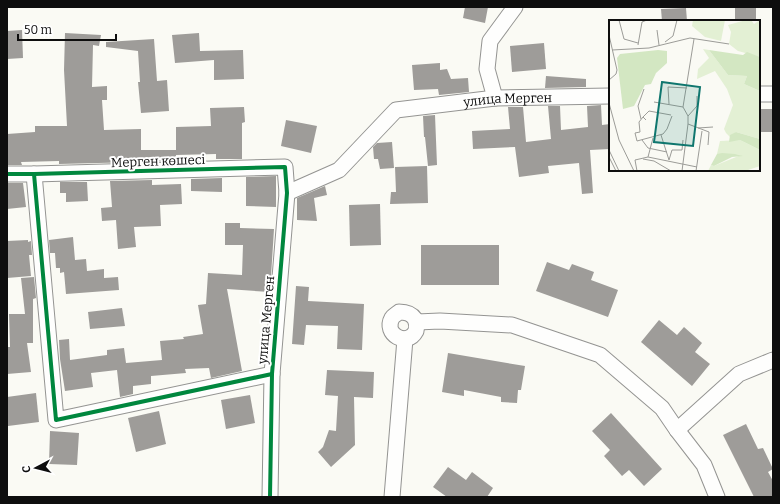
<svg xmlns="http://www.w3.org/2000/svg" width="780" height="504" viewBox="0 0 780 504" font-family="Bitter,serif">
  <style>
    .building { fill: #9e9c99 }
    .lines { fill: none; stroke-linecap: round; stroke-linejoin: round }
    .street-casing { stroke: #949492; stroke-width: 17 }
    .street { stroke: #fefefd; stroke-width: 15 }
    .cycleway-casing { stroke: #fff; stroke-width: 6 }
    .cycleway { stroke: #00873e; stroke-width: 4 }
    .labels { text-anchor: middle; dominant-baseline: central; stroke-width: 4; stroke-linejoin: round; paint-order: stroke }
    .street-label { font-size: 13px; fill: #0e0e0e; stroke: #fff }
    .inset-road { fill: none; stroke: #9c9c98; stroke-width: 1 }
    .view { fill: #0f766e; fill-opacity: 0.15; stroke: #0f766e; stroke-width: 2 }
    .inset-edge { fill: none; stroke: #0e0e0e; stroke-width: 2 }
  </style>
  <rect width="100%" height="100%" fill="#fafaf4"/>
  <g class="building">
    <polygon points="465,7 488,7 485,23 463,18"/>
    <rect x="735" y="7" width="21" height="14"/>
    <polygon points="686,8 687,21 662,21 661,9"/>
    <polygon points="22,30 23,58 7,59 7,31"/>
    <polygon points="65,33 101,35 99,46 93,45 92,87 107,86 107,100 102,100 104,130 141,129 141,150 176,150 176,127 211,126 210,108 244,107 245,122 242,123 242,159 216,159 216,154 176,155 176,161 59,164 59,161 21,162 22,165 7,165 7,134 35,132 35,126 67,126 64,70"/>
    <polygon points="199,33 200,51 243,50 244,79 214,80 214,60 175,63 172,35"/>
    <polygon points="154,39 157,81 167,80 169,111 141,113 138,82 140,82 138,51 106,47 106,42"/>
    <polygon points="544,43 546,69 512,72 510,46"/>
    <polygon points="440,63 440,70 447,69 451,79 468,78 469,92 439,95 438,89 414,90 412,65"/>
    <polygon points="546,76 586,79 586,87 545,88"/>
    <polygon points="601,105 602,125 610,124 610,149 590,150 593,193 582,194 579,163 548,166 549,173 519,177 515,147 473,149 472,131 510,129 508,107 523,107 526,142 551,139 548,106 560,106 561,130 588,127 587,106"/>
    <rect x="759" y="109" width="14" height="23"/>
    <polygon points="435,115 437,165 428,166 425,137 424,137 423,116"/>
    <polygon points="286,120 317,126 311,153 281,146"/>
    <polygon points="392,142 394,168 380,169 378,159 374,159 373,147 377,143"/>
    <polygon points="427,166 428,203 390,204 391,192 396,192 395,167"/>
    <polygon points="276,176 276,207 246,206 246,177"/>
    <polygon points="222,178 222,192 191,191 191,179"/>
    <polygon points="152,180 152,185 181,184 182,204 160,205 161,226 134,227 136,247 118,249 116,220 102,221 101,208 112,207 110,181"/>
    <polygon points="60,182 87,182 88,201 66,202 66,193 60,193"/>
    <polygon points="7,183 23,183 26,207 7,209"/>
    <polygon points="325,186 327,195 314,198 317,221 297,220 297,198"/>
    <polygon points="380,204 381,245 350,246 349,205"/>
    <polygon points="225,223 240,223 240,228 274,229 270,292 227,289 242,371 211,378 209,368 185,369 186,373 151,376 151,384 133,386 133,394 120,397 117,370 91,373 93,387 65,391 60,359 59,340 69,339 70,360 107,355 107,350 124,348 126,363 162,360 160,341 184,339 183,337 203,334 198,305 206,304 208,273 242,275 243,245 225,245"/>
    <polygon points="73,237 75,260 86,259 87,271 104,269 104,278 118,277 119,290 66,294 64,272 60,273 60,268 56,268 55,253 50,253 49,240"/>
    <polygon points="28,240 28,242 31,241 32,255 29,255 31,276 7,278 7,241"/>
    <rect x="421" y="245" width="78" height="40"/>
    <polygon points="547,262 569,270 572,264 594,272 591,280 618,290 608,317 536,291"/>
    <polygon points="34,277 36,298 33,299 33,343 27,343 31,372 7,374 7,347 10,347 9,314 25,314 21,278"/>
    <polygon points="296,286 309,287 308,301 364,304 362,350 337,349 338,326 306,325 304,345 292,344"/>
    <polygon points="122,308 125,326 90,329 88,312"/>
    <polygon points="659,320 677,335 684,327 702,343 695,352 710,364 692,386 641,342"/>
    <polygon points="448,353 525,366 521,390 518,390 517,403 501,402 501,397 464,390 464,396 442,392"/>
    <polygon points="327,370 374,372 373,398 354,397 355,445 331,467 318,452 323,447 329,430 336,431 338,396 325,395"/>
    <polygon points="36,393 39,422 8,426 7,397"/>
    <polygon points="250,395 255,423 226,429 221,400"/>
    <polygon points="159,411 166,444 136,452 128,418"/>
    <polygon points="611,413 662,469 644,486 629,470 622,476 604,456 610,450 592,431"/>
    <polygon points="746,424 758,449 763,448 773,469 768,472 773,481 773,497 754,497 723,435"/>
    <polygon points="50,431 79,433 77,465 49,464"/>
    <polygon points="448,467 466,480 472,472 493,488 487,497 447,497 433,487"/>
  </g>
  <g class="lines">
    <defs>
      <g id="street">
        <polyline points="759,94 773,94"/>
        <polyline points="495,98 487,69 490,41 515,7"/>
        <polyline points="7,174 34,174 285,167 287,193 272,374 270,497"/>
        <polyline points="34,174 56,420 272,374"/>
        <path id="s1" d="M287,193L339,170L396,110L495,98L610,96"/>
        <path d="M399,312C406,312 411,313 415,319C417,323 417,327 416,331C407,348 383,334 392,318C393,316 397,314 399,312Z"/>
        <polyline points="417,322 440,321 512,325 600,355 662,408 677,430 704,465 717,497"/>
        <polyline points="677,430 739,374 773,360"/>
        <polyline points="392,497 405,339"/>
      </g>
    </defs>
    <use href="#street" class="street-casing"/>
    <use href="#street" class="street"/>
    <defs>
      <g id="cycleway">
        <polyline points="7,174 34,174 285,167 287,193 272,374 270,497"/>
        <polyline points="34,174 56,420 272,374"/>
      </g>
    </defs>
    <use href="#cycleway" class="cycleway-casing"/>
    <use href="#cycleway" class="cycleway"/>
  </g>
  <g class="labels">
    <g class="street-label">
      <text stroke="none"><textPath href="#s1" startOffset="252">улица Мерген</textPath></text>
      <text transform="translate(158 161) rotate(-2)">Мерген көшесі</text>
      <text transform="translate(266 320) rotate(-85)">улица Мерген</text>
    </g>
  </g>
  <g transform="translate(609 20)">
    <rect width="151" height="151" fill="#fafaf4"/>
    <path d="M84,0H116L112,21L96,17L83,6ZM137,0H142L145,4L151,0V37L129,31L120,24L122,12L119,5ZM94,29L100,30L119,55L138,56L135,64L151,71V119L127,112L121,117L117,113L115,109L124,85L118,69L106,51L88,59L89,49L100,38ZM131,120L151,130V146L136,151H99L102,145L105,146L132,135L108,134L111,121Z" fill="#e3f0d4"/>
    <path d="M49,30L58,31V43L47,53L42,64L36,65L25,86L14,89L8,38L11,34ZM100,30L134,35L138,32L151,37V71L135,64L138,56L119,55ZM127,112L151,119V130L131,120L120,122L121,115ZM113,133L126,134L134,136L123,137L105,146L102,145L108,134Z" fill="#d3e7c2"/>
    <path class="inset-road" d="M10,0L15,19L29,23M48,10L50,25M0,15L8,50L7,54L0,60M56,22L64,16L68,0M29,25L33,2L38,0M3,30L40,28L81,18L120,24M45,82L74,87M0,83L10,120L25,151M60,84L59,67L78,68M74,87L85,19M79,96L88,86V76M34,97L40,91L62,95M32,99L29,86L35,69M37,100L34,97L30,102L31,112L26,113L28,121L54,114L58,109L63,96M79,104L100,112L99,125M89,108L104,107M52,115L60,140M33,120L39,128L58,132M0,130L10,151M0,137L7,151M39,137L44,118M34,139L45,141L62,151M60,140L63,130H73L74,120M28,151L26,140L39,137L88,147M73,151L79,104V96L74,87M87,151L93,111"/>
    <path class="view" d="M53,62L91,67L84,126L45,122Z"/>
    <rect width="151" height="151" class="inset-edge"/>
  </g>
  <rect width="780" height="504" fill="none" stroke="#0e0e0e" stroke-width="16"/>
  <g transform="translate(36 468) rotate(263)" stroke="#ffffff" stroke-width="3" paint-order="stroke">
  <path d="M0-3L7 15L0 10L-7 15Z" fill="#0e0e0e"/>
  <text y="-6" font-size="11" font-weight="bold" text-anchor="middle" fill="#0e0e0e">С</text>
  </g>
  <path d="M18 34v6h98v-6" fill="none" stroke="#0e0e0e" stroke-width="2"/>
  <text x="24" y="34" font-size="12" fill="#0e0e0e" stroke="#ffffff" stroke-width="3" paint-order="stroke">50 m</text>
</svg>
